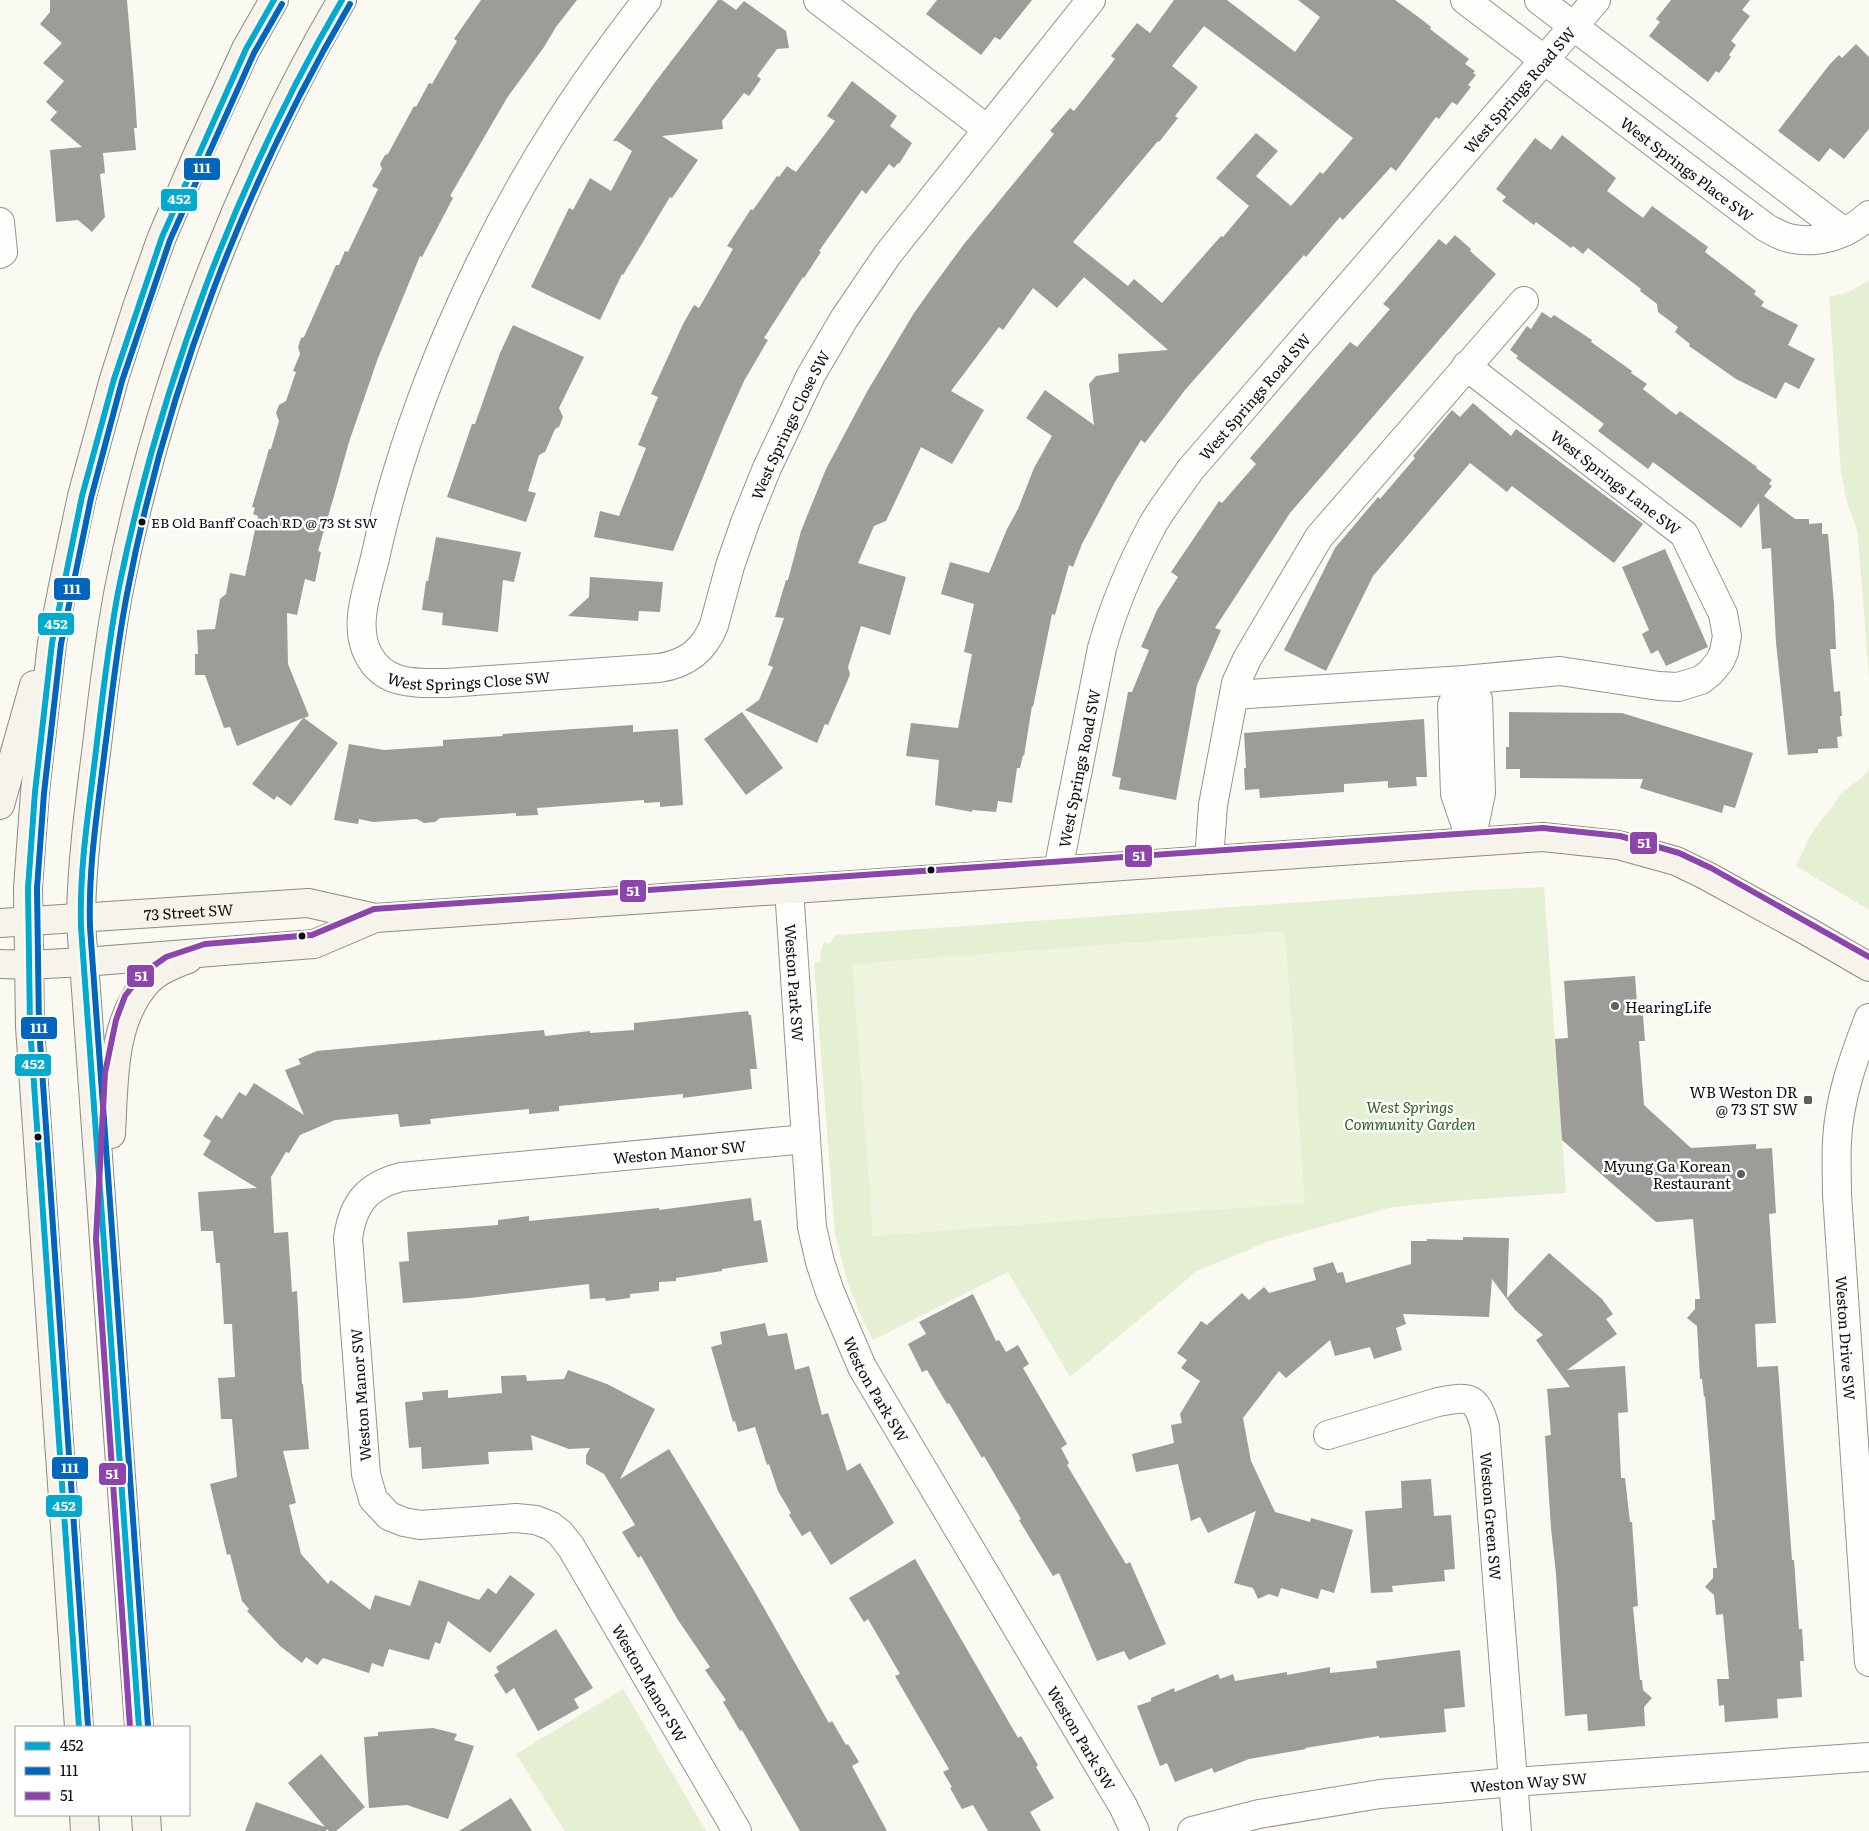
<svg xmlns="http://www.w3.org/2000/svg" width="1869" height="1831" viewBox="0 0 1869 1831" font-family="Literata,serif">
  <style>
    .green { fill: #e5f0d3 }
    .pitch { fill: #eef4dd }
    .building { fill: #9e9c98; fill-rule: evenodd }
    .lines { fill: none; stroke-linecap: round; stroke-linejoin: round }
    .street-casing { stroke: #949491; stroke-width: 30 }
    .secondary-casing { stroke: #8b8a87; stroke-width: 30 }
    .street { stroke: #fefefd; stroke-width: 28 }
    .secondary { stroke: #f5f3ea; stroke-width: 28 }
    .bus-1-casing { stroke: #fff; stroke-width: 10 }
    .bus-2-casing { stroke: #fff; stroke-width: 10 }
    .bus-3-casing { stroke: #fff; stroke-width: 10 }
    .bus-1 { stroke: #00a9ce; stroke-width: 6 }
    .bus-2 { stroke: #0065bd; stroke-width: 6 }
    .bus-3 { stroke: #8e44ad; stroke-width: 6 }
    .bus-dot { fill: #0e0e0e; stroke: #fff; stroke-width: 2 }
    .poi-dot { fill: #61605e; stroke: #fff; stroke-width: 2 }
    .labels { text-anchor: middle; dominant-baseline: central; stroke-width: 5; stroke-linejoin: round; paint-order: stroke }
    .bus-label { font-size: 14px; fill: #0e0e0e; stroke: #fff; text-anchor: start }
    .street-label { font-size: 15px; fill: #0e0e0e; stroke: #fff }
    .poi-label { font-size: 15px; fill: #0e0e0e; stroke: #fff; text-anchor: end }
    .park-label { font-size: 15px; font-style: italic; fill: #306320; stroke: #fff }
    .line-badge { stroke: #fff; stroke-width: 2 }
    .badge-label { font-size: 14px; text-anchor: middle; font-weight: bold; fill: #fff }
  </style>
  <rect width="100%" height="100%" fill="#faf9f2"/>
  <g class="green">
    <polygon points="1869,280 1869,678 1858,536 1855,523 1847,503 1841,472 1829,297 1849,292"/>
    <polygon points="1869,769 1869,910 1796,866 1808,840 1818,824 1831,809 1840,794 1863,777"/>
    <polygon points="1544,887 1566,1193 1465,1200 1393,1207 1269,1241 1197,1271 1070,1377 1008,1272 873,1340 861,1316 848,1284 835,1234 814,963 820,962 821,951 824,942 829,944 836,935 1460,891"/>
    <polygon points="623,1689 706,1831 565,1831 516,1754"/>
  </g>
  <polygon class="pitch" points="1285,931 1305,1203 873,1236 852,964"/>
  <g class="building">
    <polygon points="50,0 127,0 135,96 137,128 134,128 136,150 103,153 105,173 100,174 105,217 92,232 78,220 56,222 50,150 82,147 50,120 57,112 46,102 64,81 43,63 62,43 40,24 50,12"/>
    <polygon points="481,0 577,0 556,27 544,47 507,98 450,196 453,198 422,257 420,256 378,358 349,442 334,496 318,551 321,552 315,582 305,579 297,615 287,613 288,664 309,716 304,718 338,743 291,806 277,796 274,800 252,784 303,718 237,746 230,727 224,728 205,675 195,675 195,654 198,654 197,630 215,629 220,599 226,594 230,573 245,576 258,516 253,514 255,508 252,507 269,449 271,449 279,421 276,413 279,405 286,401 296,372 293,371 300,354 298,347 301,338 304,337 336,265 339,265 345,251 348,252 378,189 372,186 382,169 380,164 385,155 388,154 414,106 416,107 429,83 432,84 457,41 454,39"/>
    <polygon points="718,0 722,0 736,10 744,1 786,31 789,48 777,49 757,76 761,79 749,96 744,93 722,121 723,129 662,136 698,160 672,198 670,197 623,275 622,274 600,320 531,287 569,208 573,210 590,178 611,191 632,151 617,141 613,141 656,81"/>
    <polygon points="937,0 1032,0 1000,40 995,37 981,55 926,14"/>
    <path d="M1174,0H1227L1295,52L1320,17L1298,0H1395L1421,19L1431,27L1430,29L1469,59L1465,64L1475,71L1473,73L1476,75L1468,85L1471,87L1457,105L1452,102L1439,119L1436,117L1396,171L1391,167L1343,220L1340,217L1306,257L1304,255L1185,390L1145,443L1141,440L1115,482L1082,544L1073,567L1069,565L1055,615L1052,614L1033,707L1032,706L1024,756L1023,755L1020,768H1017L1012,803L998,801L996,812L972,810V812L935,805L939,760L906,756L911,723L958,728L972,654L964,652L974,604L941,594L950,562L989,573L1007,529L1018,509L1034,468L1052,436L1026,418L1045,390L1094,425L1089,384L1096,376L1119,372L1118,354L1168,350L1084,277L1057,308L1033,288L1003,330L999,327L951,391L984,410L952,464L921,447L886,521L874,526L858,563L906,577L890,635L861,626L848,667L850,674L847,682L828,725L825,724L817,743L745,710L759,700L773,667L768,665L784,618L775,617L786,580H788L801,531L826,469L868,390L914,313L931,289L964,244L1054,134L1050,131L1070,108L1074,111L1115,59L1111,56L1137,23L1150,33ZM1204,26L1353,138L1323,174L1320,172L1291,206L1256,176L1278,151L1256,133L1216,178L1249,206L1223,237L1221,236L1162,303L1134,279L1128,286L1073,242L1158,141L1159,142L1178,118L1175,116L1198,87L1172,66Z"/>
    <polygon points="1671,0 1750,0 1742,10 1750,16 1731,41 1736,45 1729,55 1731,57 1719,73 1716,71 1708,82 1649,36 1660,22 1656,19"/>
    <polygon points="1856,44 1869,57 1869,129 1844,159 1830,148 1819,162 1778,131 1830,64 1839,55 1842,58"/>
    <polygon points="852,81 897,116 890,126 912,143 899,164 898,163 894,168 889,164 866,194 862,190 819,251 821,252 804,278 803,277 764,338 768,340 744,381 723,428 673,551 594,537 600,511 619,516 646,448 638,445 658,397 651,394 683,324 694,305 699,308 733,249 727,246 751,209 753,210 777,176 779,177 787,166 796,172 835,121 827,116"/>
    <polygon points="1562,135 1616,178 1607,191 1643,218 1652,206 1708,247 1705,252 1756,291 1754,294 1764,302 1761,306 1798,325 1788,345 1815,359 1799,389 1785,382 1776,399 1736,379 1689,346 1690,344 1675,332 1678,327 1658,312 1657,304 1640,291 1641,289 1588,248 1583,254 1573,246 1571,248 1536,222 1534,225 1502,201 1506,197 1496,189 1535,138 1551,150"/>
    <polygon points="1455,235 1471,249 1470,251 1496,274 1290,513 1215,628 1221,630 1197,685 1176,800 1119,789 1121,778 1112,776 1128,692 1132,692 1149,650 1141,647 1157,610 1178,577 1171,572 1219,501 1222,503 1256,464 1250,458 1350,342 1357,347 1390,309 1383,304 1439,239 1446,245"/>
    <polygon points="1542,312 1551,318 1554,315 1592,340 1591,342 1632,371 1631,373 1647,384 1643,389 1676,415 1680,411 1757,467 1756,468 1772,480 1769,484 1772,486 1764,496 1795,519 1809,519 1809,524 1822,523 1822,534 1828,534 1834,604 1836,649 1830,649 1834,692 1840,691 1842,716 1840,716 1842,736 1837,737 1838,748 1818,749 1818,753 1788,755 1776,643 1771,548 1762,549 1759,503 1741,528 1653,462 1648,469 1598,431 1604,424 1516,358 1518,356 1510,350 1527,326 1531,329"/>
    <polygon points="513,325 584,357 559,408 563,417 559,427 555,429 545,452 539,455 528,491 536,493 526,522 447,497 472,424 475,424 500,353"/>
    <polygon points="1473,403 1511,436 1516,429 1643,524 1614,563 1512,486 1507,492 1470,463 1373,576 1326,671 1284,650 1335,548 1378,497 1380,499 1415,458 1413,456 1452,410 1460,417"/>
    <polygon points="436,537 521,552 514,582 503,580 498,632 442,625 443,613 422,610 426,581 428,581"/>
    <polygon points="1665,549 1708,647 1666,666 1658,650 1651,654 1642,634 1649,630 1622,567"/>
    <polygon points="590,577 663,582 660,612 639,611 638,621 568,616 589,597"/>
    <polygon points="742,712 783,768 746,795 704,739"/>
    <polygon points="1509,712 1622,713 1753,753 1735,808 1724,805 1722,813 1640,788 1643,779 1520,778 1520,769 1506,769 1506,747 1509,747"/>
    <polygon points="1424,719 1427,777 1416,777 1417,786 1388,788 1388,781 1344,784 1344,792 1260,798 1259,789 1245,790 1244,768 1246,768 1244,733"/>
    <polygon points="633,725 633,732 678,729 683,805 660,807 660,802 644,803 644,800 537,808 538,815 516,816 516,813 440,818 435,822 424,823 417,819 373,822 359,819 358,824 334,820 349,744 384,750 443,746 443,740 503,736 502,734"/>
    <polygon points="1635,976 1637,1003 1642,1003 1645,1041 1639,1041 1644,1105 1691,1148 1756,1144 1756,1149 1772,1148 1776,1213 1769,1214 1776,1323 1755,1324 1757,1367 1778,1366 1792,1560 1794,1560 1799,1629 1802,1629 1804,1661 1800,1661 1802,1697 1777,1699 1778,1718 1725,1722 1724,1705 1719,1706 1717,1679 1729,1679 1723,1614 1716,1615 1714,1595 1705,1587 1713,1578 1713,1568 1717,1568 1712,1520 1715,1520 1705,1396 1704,1397 1702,1379 1700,1379 1697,1326 1687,1318 1695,1309 1695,1299 1700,1299 1693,1219 1656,1222 1562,1140 1555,1039 1568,1038 1564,981"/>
    <polygon points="748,1011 749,1015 751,1015 757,1069 750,1069 752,1089 683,1098 683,1094 559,1106 559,1111 529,1114 529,1109 468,1115 430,1119 431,1124 400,1127 398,1114 335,1120 300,1135 289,1153 286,1152 271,1177 274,1233 288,1232 292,1292 297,1291 302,1384 303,1384 309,1449 283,1451 296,1503 289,1505 301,1554 328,1584 331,1580 370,1610 375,1595 410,1606 419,1580 479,1600 488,1588 496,1594 510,1575 535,1594 490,1653 448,1621 440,1644 435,1642 429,1660 389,1649 383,1667 372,1663 369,1673 323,1658 317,1665 306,1657 302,1663 280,1646 247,1611 249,1609 242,1601 230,1554 227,1555 210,1484 237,1477 232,1419 221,1419 218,1378 235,1377 232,1324 224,1324 220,1263 216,1263 213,1231 201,1231 198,1192 257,1188 203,1155 211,1141 203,1136 216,1115 222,1119 239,1092 246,1096 254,1083 304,1115 285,1070 301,1064 298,1059 317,1051 544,1030 545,1036 590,1031 590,1033 634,1030 634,1023"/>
    <polygon points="751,1198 754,1221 761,1220 768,1262 722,1269 722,1271 676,1278 676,1281 659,1282 659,1291 630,1294 630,1298 606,1301 605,1298 590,1299 589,1284 470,1298 403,1303 399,1262 409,1261 407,1232 498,1225 498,1220 529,1216 529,1221 659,1208 659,1210"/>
    <polygon points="1463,1237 1509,1238 1507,1298 1549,1253 1602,1299 1613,1314 1606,1319 1617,1334 1567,1370 1625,1366 1628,1412 1618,1413 1621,1478 1625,1478 1630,1522 1632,1522 1638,1606 1633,1607 1640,1680 1642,1680 1643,1690 1652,1698 1644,1707 1645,1726 1588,1731 1587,1714 1565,1716 1556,1574 1551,1528 1545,1436 1551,1435 1547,1389 1570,1387 1536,1340 1543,1335 1515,1310 1492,1279 1489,1317 1403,1314 1406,1324 1396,1328 1402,1350 1374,1359 1370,1347 1335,1356 1330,1340 1286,1378 1279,1371 1243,1418 1251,1461 1275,1512 1310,1522 1311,1518 1353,1530 1334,1593 1321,1589 1318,1599 1281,1588 1278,1597 1269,1594 1258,1599 1253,1588 1234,1583 1256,1511 1208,1533 1200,1517 1191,1521 1178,1464 1136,1472 1132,1454 1174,1443 1171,1425 1182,1423 1180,1414 1200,1381 1181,1368 1187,1360 1177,1353 1201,1321 1207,1325 1242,1293 1249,1300 1264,1287 1269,1293 1316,1280 1313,1268 1333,1262 1337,1273 1343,1272 1346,1283 1411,1264 1411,1241 1427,1241 1427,1239 1463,1240"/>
    <polygon points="973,1294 996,1341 999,1340 1006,1352 1018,1345 1029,1364 1023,1368 1067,1444 1061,1448 1069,1463 1067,1465 1126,1564 1130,1562 1166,1644 1129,1660 1124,1651 1097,1661 1059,1573 1053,1576 1019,1520 1021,1519 984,1456 982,1458 949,1403 947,1404 927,1370 922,1372 908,1344 926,1334 919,1322"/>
    <polygon points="765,1323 768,1336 787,1333 795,1370 809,1366 822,1415 828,1413 847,1471 860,1463 894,1523 831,1565 810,1531 802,1536 789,1515 791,1513 778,1491 769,1464 767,1465 755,1427 738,1432 735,1421 733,1422 711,1347 722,1344 720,1332"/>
    <polygon points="568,1370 607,1384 655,1409 620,1479 669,1449 756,1594 829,1723 832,1721 846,1745 848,1744 859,1762 852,1766 887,1831 800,1831 742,1730 740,1731 723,1702 726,1700 705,1670 710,1667 678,1620 641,1556 638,1558 622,1532 635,1525 604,1474 586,1464 586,1455 590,1448 569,1449 531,1435 533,1450 488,1452 489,1464 422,1469 421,1447 409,1448 405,1402 423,1400 422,1392 448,1390 448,1398 502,1393 501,1376 526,1375 527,1381 564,1379"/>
    <polygon points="1431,1479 1434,1516 1451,1515 1455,1569 1444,1570 1445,1581 1392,1586 1393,1592 1371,1593 1365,1511 1402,1508 1401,1481"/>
    <polygon points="915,1559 1018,1738 1021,1736 1038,1765 1036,1767 1054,1798 1030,1812 1041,1831 988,1831 973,1805 962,1809 950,1788 952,1787 943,1772 949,1769 895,1676 900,1674 868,1619 864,1622 849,1598"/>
    <polygon points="556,1629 593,1688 574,1699 579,1708 538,1731 514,1688 506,1694 494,1675 499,1672 496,1667"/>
    <polygon points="1460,1650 1465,1707 1444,1709 1446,1732 1379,1738 1379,1736 1305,1748 1306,1749 1249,1759 1214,1773 1212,1768 1175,1782 1167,1763 1160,1766 1137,1706 1151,1701 1151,1698 1174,1688 1175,1692 1218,1674 1220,1679 1233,1674 1235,1681 1287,1672 1287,1675 1330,1667 1330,1673 1377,1668 1376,1661"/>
    <polygon points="433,1728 457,1734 454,1740 474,1746 448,1819 407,1805 369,1808 364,1737 378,1736 378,1732"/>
    <polygon points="321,1754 365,1807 336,1831 329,1831 327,1829 326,1831 245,1831 256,1802 325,1827 288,1783"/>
    <polygon points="511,1798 532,1831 459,1831"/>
  </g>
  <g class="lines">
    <defs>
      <g id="street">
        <path id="s1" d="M647,0C616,40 586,81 559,123C477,251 407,410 375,558C368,588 353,625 368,654C384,686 416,683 447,683L659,668C686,664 704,651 714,625L730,566L746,520L767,468L811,375L844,319L888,254L1091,0"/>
        <polyline points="818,0 987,129"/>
        <path id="s2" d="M1465,0L1765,227C1774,232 1784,238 1794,239C1821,244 1849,234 1869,215"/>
        <polyline points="1539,0 1844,232"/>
        <polyline points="0,222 3,252 0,254"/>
        <polygon points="1464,680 1478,699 1481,793 1471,841 1455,794 1452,705"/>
        <polyline points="1234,695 1464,680 1560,671 1659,686 1678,687 1701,680 1710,673 1720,661 1724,652 1727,636 1723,614 1684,534 1466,366"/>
        <polyline points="1209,860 1213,805 1236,683 1247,659 1319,537 1524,301"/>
        <path id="s3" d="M1058,870L1102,648C1114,605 1132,563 1153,524C1164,505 1178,488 1190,470L1596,0"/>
        <path id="s4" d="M789,889L812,1227L820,1262L830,1292L862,1367L1123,1806L1135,1831"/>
        <path id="s5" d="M1869,1018C1854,1057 1839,1098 1837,1141C1836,1159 1837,1177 1837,1195L1869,1662"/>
        <path id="s6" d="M1328,1435L1438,1402C1469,1396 1476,1395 1485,1427L1517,1831"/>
        <path id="s7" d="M737,1831L571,1547L560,1533L551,1526L536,1520L516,1518L420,1525L404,1522L389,1516L373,1499L366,1474L348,1238C353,1203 367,1186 401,1177L806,1139"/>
        <path id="s8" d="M1192,1831L1259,1814L1380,1794L1513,1782L1869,1757"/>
      </g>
      <g id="secondary">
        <polyline points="0,805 34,685"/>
        <path id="s9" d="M0,923L308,903L375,918L1543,837L1618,845L1676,861L1707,876L1807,931L1869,967"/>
        <polyline points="0,964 28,965 84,962 314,944 375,918"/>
        <path d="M111,1134C114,1083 111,1021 148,981C158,970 174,964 188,959"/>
        <polyline points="79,1727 30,1027 28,888 35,792 43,722 52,643 64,581 82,496 114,379 137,307 162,237 197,156 246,49 274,0"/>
        <path d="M139,1727L84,962C83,947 81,931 81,916C82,859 90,801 97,745C103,693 109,641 119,589C148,442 196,298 258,162C283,107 311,52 342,0"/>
        <polyline points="84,1815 85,1831"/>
        <polyline points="146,1815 147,1831"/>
      </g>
    </defs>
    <use href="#street" class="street-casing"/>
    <use href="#secondary" class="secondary-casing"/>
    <use href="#street" class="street"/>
    <use href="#secondary" class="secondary"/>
    <defs>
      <g id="bus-1">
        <polyline points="79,1727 30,1027 28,888 35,792 52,643 82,496 114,379 162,237 246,49 274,0"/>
        <path d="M139,1727L81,927C79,866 90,803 97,742C103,691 109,639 119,587C161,382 236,181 342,0"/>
      </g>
      <g id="bus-2">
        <polyline points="88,1726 39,1027 37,888 44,793 61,644 91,498 122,381 170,240 254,53 282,4"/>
        <path d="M148,1726L90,927C88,867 98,807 105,748C112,696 117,645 127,594C166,388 244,185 350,4"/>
      </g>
      <polyline id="bus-3" points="130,1727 96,1239 105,1073 116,1020 125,996 142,974 166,957 205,944 312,935 374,909 1543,828 1620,836 1679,853 1711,868 1869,957"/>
    </defs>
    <use href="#bus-1" class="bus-1-casing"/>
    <use href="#bus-2" class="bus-2-casing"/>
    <use href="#bus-3" class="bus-3-casing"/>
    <use href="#bus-1" class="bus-1"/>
    <use href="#bus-2" class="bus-2"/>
    <use href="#bus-3" class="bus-3"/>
  </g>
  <g class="bus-dot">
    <circle cx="142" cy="522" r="4.5"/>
    <circle cx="931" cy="870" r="4.5"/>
    <circle cx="302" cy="936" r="4.5"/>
    <circle cx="38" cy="1137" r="4.5"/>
  </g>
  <g class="poi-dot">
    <circle cx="1615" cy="1006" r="5"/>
    <rect x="1803" y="1095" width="10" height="10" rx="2.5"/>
    <circle cx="1741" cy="1174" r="5"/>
  </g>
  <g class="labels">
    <g class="bus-label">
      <text x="151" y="522">EB Old Banff Coach RD @ 73 St SW</text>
    </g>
    <g class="street-label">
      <text stroke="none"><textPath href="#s3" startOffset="929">West Springs Road SW</textPath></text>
      <text stroke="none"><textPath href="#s2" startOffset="279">West Springs Place SW</textPath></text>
      <text stroke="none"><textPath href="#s3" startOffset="524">West Springs Road SW</textPath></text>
      <text stroke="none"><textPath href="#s1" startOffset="1315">West Springs Close SW</textPath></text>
      <text transform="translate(1616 482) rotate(38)">West Springs Lane SW</text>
      <text stroke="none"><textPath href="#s1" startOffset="836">West Springs Close SW</textPath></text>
      <text stroke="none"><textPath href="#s3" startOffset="104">West Springs Road SW</textPath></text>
      <text stroke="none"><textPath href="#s9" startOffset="189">73 Street SW</textPath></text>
      <text stroke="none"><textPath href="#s4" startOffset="94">Weston Park SW</textPath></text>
      <text stroke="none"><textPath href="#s7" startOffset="1176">Weston Manor SW</textPath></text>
      <text stroke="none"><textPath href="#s5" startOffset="325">Weston Drive SW</textPath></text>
      <text stroke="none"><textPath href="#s4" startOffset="514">Weston Park SW</textPath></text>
      <text transform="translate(360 1395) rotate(-94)">Weston Manor SW</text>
      <text stroke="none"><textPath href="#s6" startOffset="268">Weston Green SW</textPath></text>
      <text transform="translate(650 1683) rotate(60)">Weston Manor SW</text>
      <text stroke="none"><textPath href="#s4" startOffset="919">Weston Park SW</textPath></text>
      <text stroke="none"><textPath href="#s8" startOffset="341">Weston Way SW</textPath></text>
    </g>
    <g class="poi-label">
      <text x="1625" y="1006" text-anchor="start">HearingLife</text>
      <text x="1798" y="1091">WB Weston DR<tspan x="1798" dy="17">@ 73 ST SW</tspan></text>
      <text x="1731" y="1165">Myung Ga Korean<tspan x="1731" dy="17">Restaurant</tspan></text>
    </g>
    <g class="park-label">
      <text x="1410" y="1106">West Springs<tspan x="1410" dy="17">Community Garden</tspan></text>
    </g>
  </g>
  <g class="line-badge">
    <rect x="183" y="157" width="38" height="24" rx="5" fill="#0065bd"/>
    <rect x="160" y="188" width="38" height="24" rx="5" fill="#00a9ce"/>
    <rect x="53" y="577" width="38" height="24" rx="5" fill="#0065bd"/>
    <rect x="37" y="612" width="38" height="24" rx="5" fill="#00a9ce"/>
    <rect x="1629" y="831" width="29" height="24" rx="5" fill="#8e44ad"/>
    <rect x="1124" y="844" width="29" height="24" rx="5" fill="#8e44ad"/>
    <rect x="619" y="879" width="28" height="24" rx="5" fill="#8e44ad"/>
    <rect x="126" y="964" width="29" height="24" rx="5" fill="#8e44ad"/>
    <rect x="20" y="1016" width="38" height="24" rx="5" fill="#0065bd"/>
    <rect x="14" y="1053" width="38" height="24" rx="5" fill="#00a9ce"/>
    <rect x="51" y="1456" width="38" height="24" rx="5" fill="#0065bd"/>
    <rect x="98" y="1462" width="29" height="24" rx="5" fill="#8e44ad"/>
    <rect x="45" y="1494" width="38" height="24" rx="5" fill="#00a9ce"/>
  </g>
  <g class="badge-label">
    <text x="202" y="173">111</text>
    <text x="179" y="204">452</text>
    <text x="72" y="594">111</text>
    <text x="56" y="629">452</text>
    <text x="1644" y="848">51</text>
    <text x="1139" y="861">51</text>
    <text x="633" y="896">51</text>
    <text x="141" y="981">51</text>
    <text x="39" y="1033">111</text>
    <text x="33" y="1069">452</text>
    <text x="70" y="1473">111</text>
    <text x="112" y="1479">51</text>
    <text x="64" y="1511">452</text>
  </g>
  <rect x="15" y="1726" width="175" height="90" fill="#ffffff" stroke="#9f9f9f"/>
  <rect x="25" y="1742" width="25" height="8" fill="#00a9ce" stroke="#9f9f9f"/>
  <text x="60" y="1751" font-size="15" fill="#0e0e0e">452</text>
  <rect x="25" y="1767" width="25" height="8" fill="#0065bd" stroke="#9f9f9f"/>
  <text x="60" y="1776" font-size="15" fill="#0e0e0e">111</text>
  <rect x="25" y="1792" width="25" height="8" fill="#8e44ad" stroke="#9f9f9f"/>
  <text x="60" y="1801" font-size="15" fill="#0e0e0e">51</text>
</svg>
